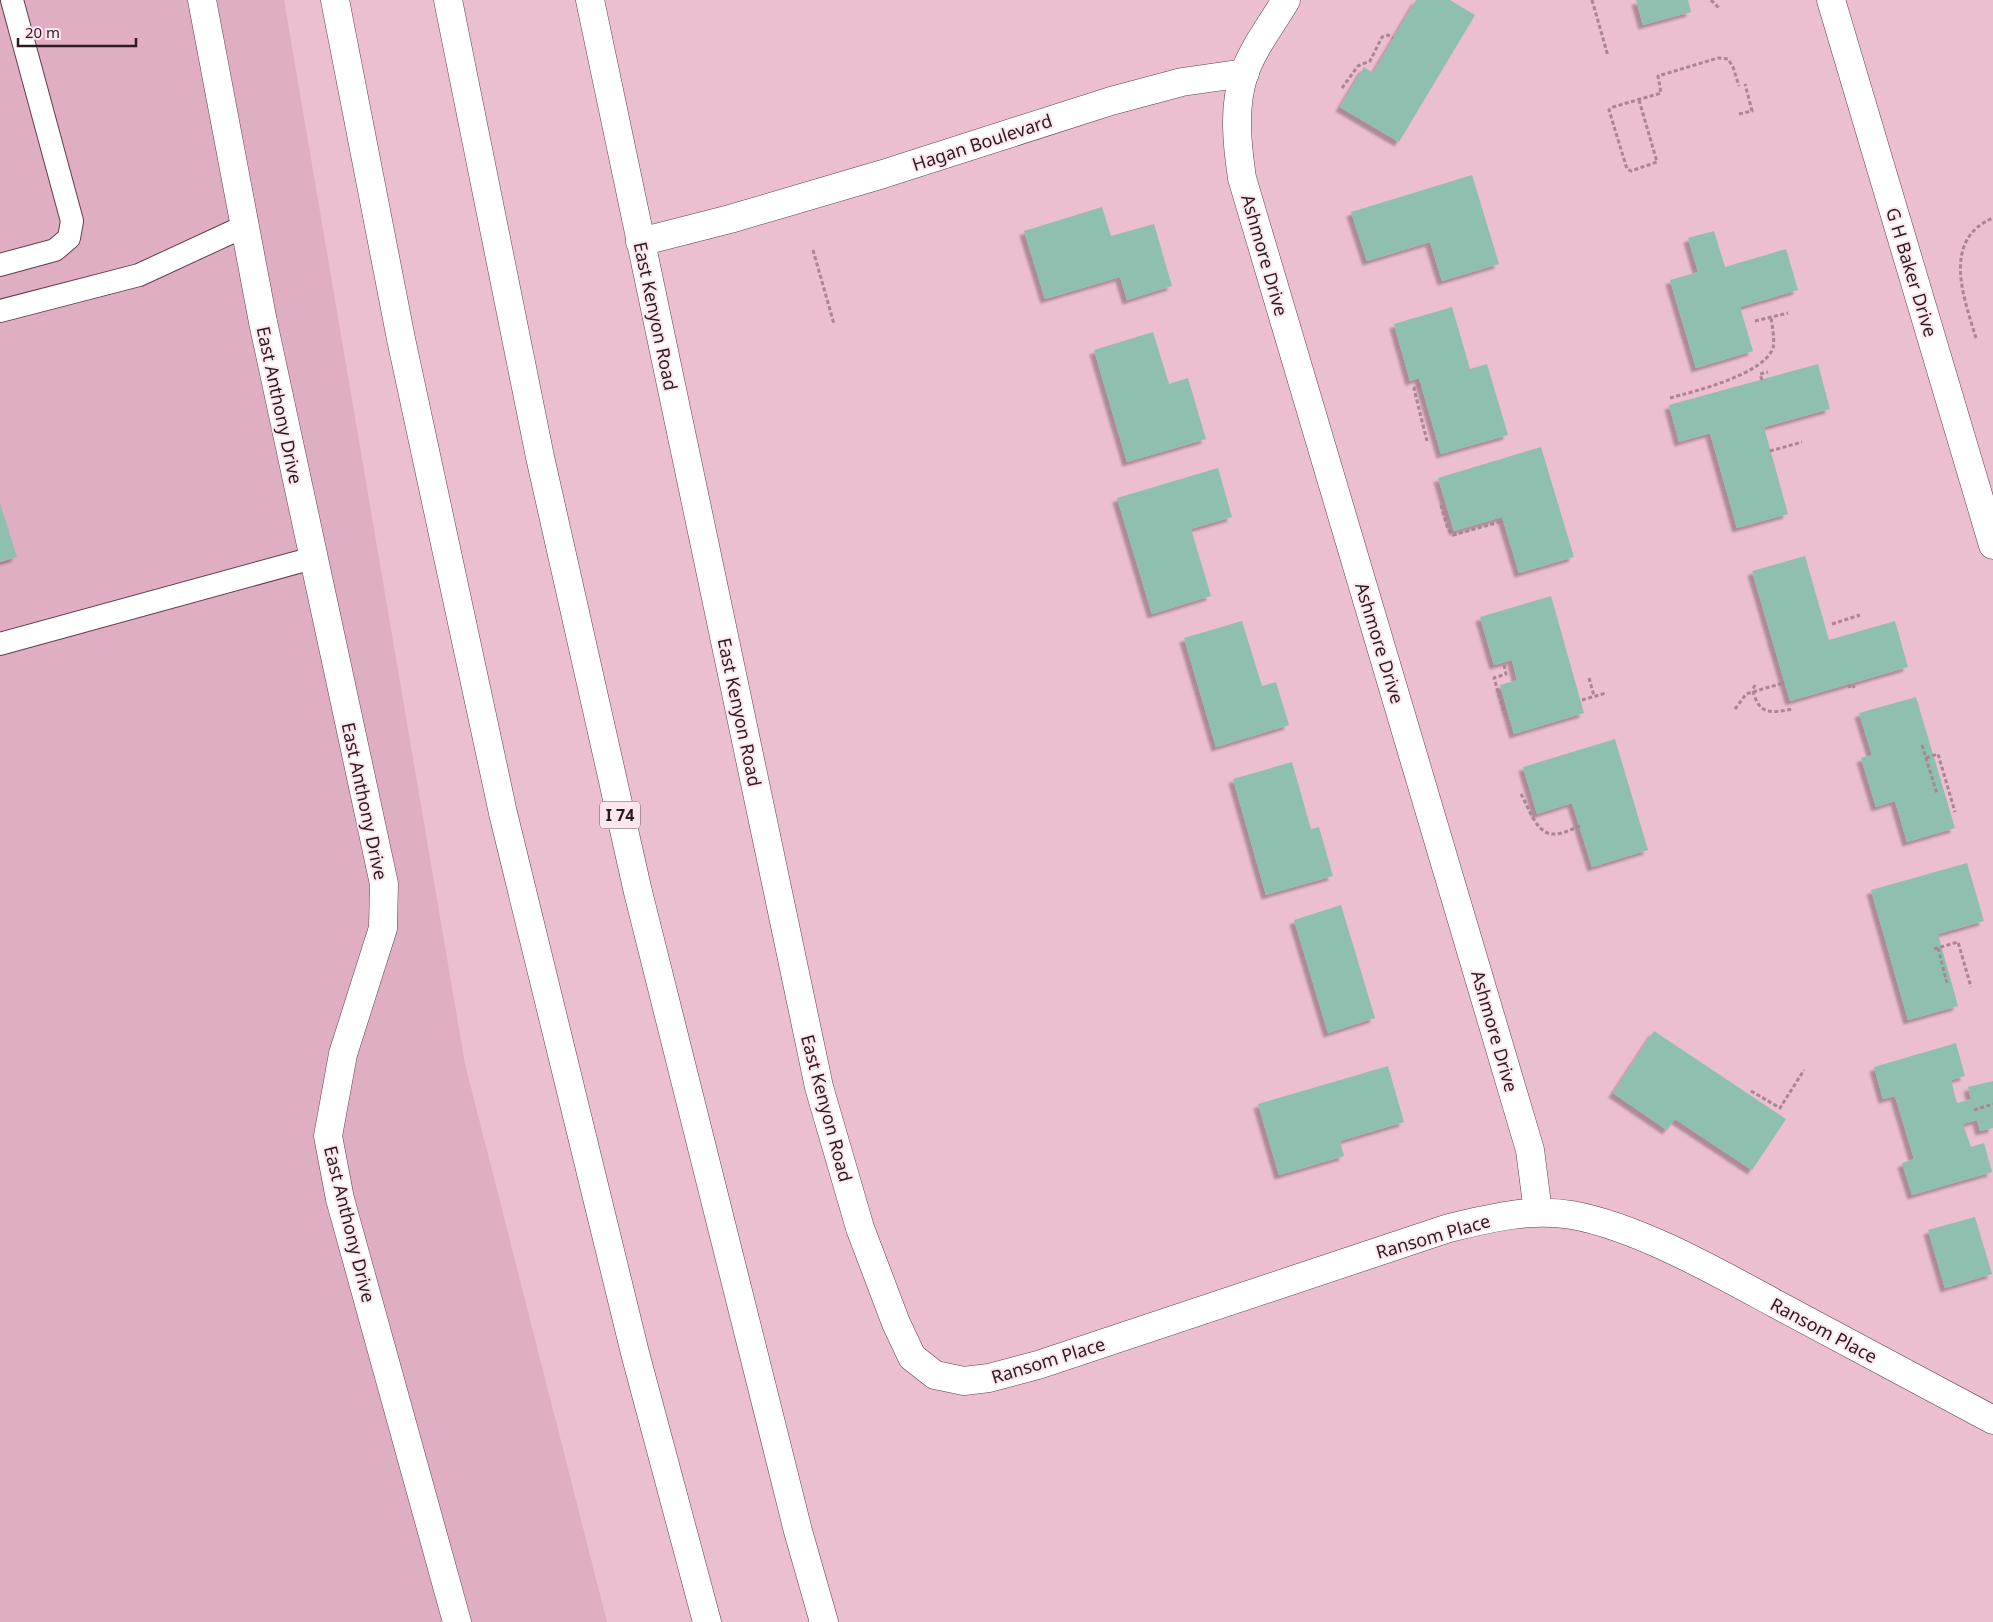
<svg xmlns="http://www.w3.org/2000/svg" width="1993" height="1622" viewBox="0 0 1993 1622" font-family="'Noto Sans',sans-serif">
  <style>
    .built { fill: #e0aec2 }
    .building { fill: #8fc0af; filter: url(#shadow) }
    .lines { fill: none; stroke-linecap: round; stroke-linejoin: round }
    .lane-casing { stroke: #623d4d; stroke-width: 24 }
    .street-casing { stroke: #623d4d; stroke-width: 29 }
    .highway-casing { stroke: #623d4d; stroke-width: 29 }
    .path { stroke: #a98694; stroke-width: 3; stroke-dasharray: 4 2.5; stroke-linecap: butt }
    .lane { stroke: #fff; stroke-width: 22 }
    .street { stroke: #fff; stroke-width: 28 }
    .highway { stroke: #fff; stroke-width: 28 }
    .labels { text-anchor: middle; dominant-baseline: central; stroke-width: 4; stroke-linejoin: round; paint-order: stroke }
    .shield { fill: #fee6ef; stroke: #6b5860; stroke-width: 1 }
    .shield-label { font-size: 16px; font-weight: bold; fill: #2c1b22 }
    .street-label { font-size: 18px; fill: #2c1b22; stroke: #fee6ef }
  </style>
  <defs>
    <filter id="shadow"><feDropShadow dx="-4.5" dy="4.5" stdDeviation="1" flood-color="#0004"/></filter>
  </defs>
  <rect width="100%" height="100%" fill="#ebbed0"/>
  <polygon class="built" points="0,0 284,0 465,1064 607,1622 0,1622"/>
  <g class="building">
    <polygon points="1416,0 1450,0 1475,15 1399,142 1340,107 1364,67 1373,73"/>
    <polygon points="1636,0 1688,0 1691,12 1643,25"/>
    <polygon points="1472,175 1499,264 1442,281 1430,242 1367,261 1351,212"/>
    <polygon points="1102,207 1111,236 1154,224 1172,286 1127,300 1120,277 1045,299 1024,231"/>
    <polygon points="1714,231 1725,267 1786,249 1798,290 1740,307 1753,351 1696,368 1670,280 1698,272 1688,238"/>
    <polygon points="1452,307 1470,369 1487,364 1508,435 1441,454 1419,378 1410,381 1394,324"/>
    <polygon points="1153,332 1169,384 1188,378 1206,439 1127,462 1094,350"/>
    <polygon points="1818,364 1830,409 1764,427 1788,514 1737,528 1710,433 1679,442 1669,405"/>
    <polygon points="1541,447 1574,557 1519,573 1502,517 1454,531 1438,478"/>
    <polygon points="1218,468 1232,517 1191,529 1211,596 1152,614 1117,498"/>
    <polygon points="0,503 17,557 0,562"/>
    <polygon points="1805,556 1829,640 1895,621 1908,667 1790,701 1752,571"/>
    <polygon points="1551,596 1584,713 1514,734 1500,685 1517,680 1512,660 1494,665 1480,617"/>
    <polygon points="1242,621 1262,686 1276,682 1289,725 1216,747 1184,638"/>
    <polygon points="1916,697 1955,828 1907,842 1895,801 1876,807 1861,758 1872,755 1859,713"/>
    <polygon points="1615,739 1648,850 1592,867 1572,803 1537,814 1523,767"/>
    <polygon points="1292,762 1311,829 1319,827 1333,876 1266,895 1233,779"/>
    <polygon points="1967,863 1984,921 1938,934 1958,1006 1908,1020 1871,890"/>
    <polygon points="1341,905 1375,1018 1328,1033 1294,920"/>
    <polygon points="1654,1031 1786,1119 1752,1170 1675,1119 1667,1130 1613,1093"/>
    <polygon points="1956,1043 1965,1076 1951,1080 1957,1103 1971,1099 1968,1087 1993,1081 1993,1128 1980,1131 1977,1120 1963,1124 1971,1147 1984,1143 1992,1172 1912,1195 1902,1163 1914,1159 1895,1096 1883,1099 1874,1067"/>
    <polygon points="1388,1066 1404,1122 1340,1141 1344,1156 1279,1175 1258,1104"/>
    <polygon points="1975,1217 1992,1274 1945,1288 1928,1230"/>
  </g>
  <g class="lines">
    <defs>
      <g id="lane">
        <polyline points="0,265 55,250 69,238 72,221 12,0"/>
        <polyline points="0,311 139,275 245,226"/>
        <polyline points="0,644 313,558"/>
      </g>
      <g id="street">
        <polyline points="202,0 263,322 384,884 383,928 343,1054 328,1136 340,1199 457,1622"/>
        <path d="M590,0L819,1087L860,1228L896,1323L912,1357L935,1375L964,1381L989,1378L1038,1365L1449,1228C1490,1218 1530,1208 1572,1215C1638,1227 1717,1272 1776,1304C1848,1343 1921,1381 1993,1420"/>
        <path d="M1286,0C1272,24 1253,48 1244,74C1233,108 1237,144 1242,178L1530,1150L1538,1212"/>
        <polyline points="1831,0 1993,545"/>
        <polyline points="640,242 730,219 883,174 1111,101 1182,82 1245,73"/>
      </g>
      <g id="highway">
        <polyline points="335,0 401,339 503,813 635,1353 707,1622"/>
        <polyline points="448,0 540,457 638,892 798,1531 824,1622"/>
      </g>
    </defs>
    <use href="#lane" class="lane-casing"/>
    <use href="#street" class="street-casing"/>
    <use href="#highway" class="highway-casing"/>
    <g class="path">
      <polyline points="1592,0 1608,56"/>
      <polyline points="1711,0 1720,9"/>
      <polyline points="1342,88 1358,66 1370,61 1382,37 1388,35 1393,38"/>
      <polyline points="1639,100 1657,162 1631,171 1627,169 1609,110 1613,107 1661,93 1658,76 1718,58 1728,59 1733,67 1739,86"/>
      <polyline points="1739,114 1752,111 1745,84"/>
      <polyline points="813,250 834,324"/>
      <polyline points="1755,321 1788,313"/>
      <path d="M1976,338C1964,298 1941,240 1993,218"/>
      <polyline points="1762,380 1760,374 1768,372"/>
      <polyline points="1421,385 1416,386 1414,389 1427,441"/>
      <path d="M1670,398C1695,391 1763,375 1773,348C1775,339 1772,326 1771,317"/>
      <polyline points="1770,451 1802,442"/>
      <polyline points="1441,505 1448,529 1453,535 1503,521"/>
      <polyline points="1832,624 1860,615"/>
      <polyline points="1504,665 1506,674 1494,678 1505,715"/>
      <polyline points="1589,678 1594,696"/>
      <polyline points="1849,684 1850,688 1855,686"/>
      <path d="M1755,685C1752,690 1753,692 1755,697C1761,716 1776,712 1793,709"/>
      <polyline points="1582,700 1606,693"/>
      <polyline points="1735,709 1746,694 1783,683"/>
      <polyline points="1922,745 1937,794"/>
      <polyline points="1926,758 1938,754 1955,812"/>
      <path d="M1521,794C1528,806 1536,833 1552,834C1561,835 1572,829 1580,826"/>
      <polyline points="1938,948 1947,983"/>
      <polyline points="1934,949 1958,942 1971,987"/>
      <polyline points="1751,1091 1780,1108 1804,1070"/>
      <polyline points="1974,1110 1993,1104"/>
    </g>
    <use href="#lane" class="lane"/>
    <use href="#street" class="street"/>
    <use href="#highway" class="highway"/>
  </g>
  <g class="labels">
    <rect class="shield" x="600" y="801.5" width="40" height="27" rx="4"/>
    <g class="shield-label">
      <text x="620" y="815">I 74</text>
    </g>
    <g class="street-label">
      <text transform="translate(982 142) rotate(-18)">Hagan Boulevard</text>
      <text transform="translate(1265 255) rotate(74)">Ashmore Drive</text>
      <text transform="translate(1912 272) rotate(73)">G H Baker Drive</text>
      <text transform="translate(656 316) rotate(78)">East Kenyon Road</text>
      <text transform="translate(280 405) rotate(78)">East Anthony Drive</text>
      <text transform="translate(1380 643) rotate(73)">Ashmore Drive</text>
      <text transform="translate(740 712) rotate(78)">East Kenyon Road</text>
      <text transform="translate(365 801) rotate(78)">East Anthony Drive</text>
      <text transform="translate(1495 1031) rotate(74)">Ashmore Drive</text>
      <text transform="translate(827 1108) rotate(75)">East Kenyon Road</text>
      <text transform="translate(350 1224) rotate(76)">East Anthony Drive</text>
      <text transform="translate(1433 1236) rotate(-16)">Ransom Place</text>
      <text transform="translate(1824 1330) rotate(28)">Ransom Place</text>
      <text transform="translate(1048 1360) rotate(-17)">Ransom Place</text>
    </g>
  </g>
  <path d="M18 38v8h118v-8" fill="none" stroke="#2c1b22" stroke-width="2.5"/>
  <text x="25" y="38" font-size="15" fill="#2c1b22" stroke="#fee6ef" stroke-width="4" paint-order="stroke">20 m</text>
</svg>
